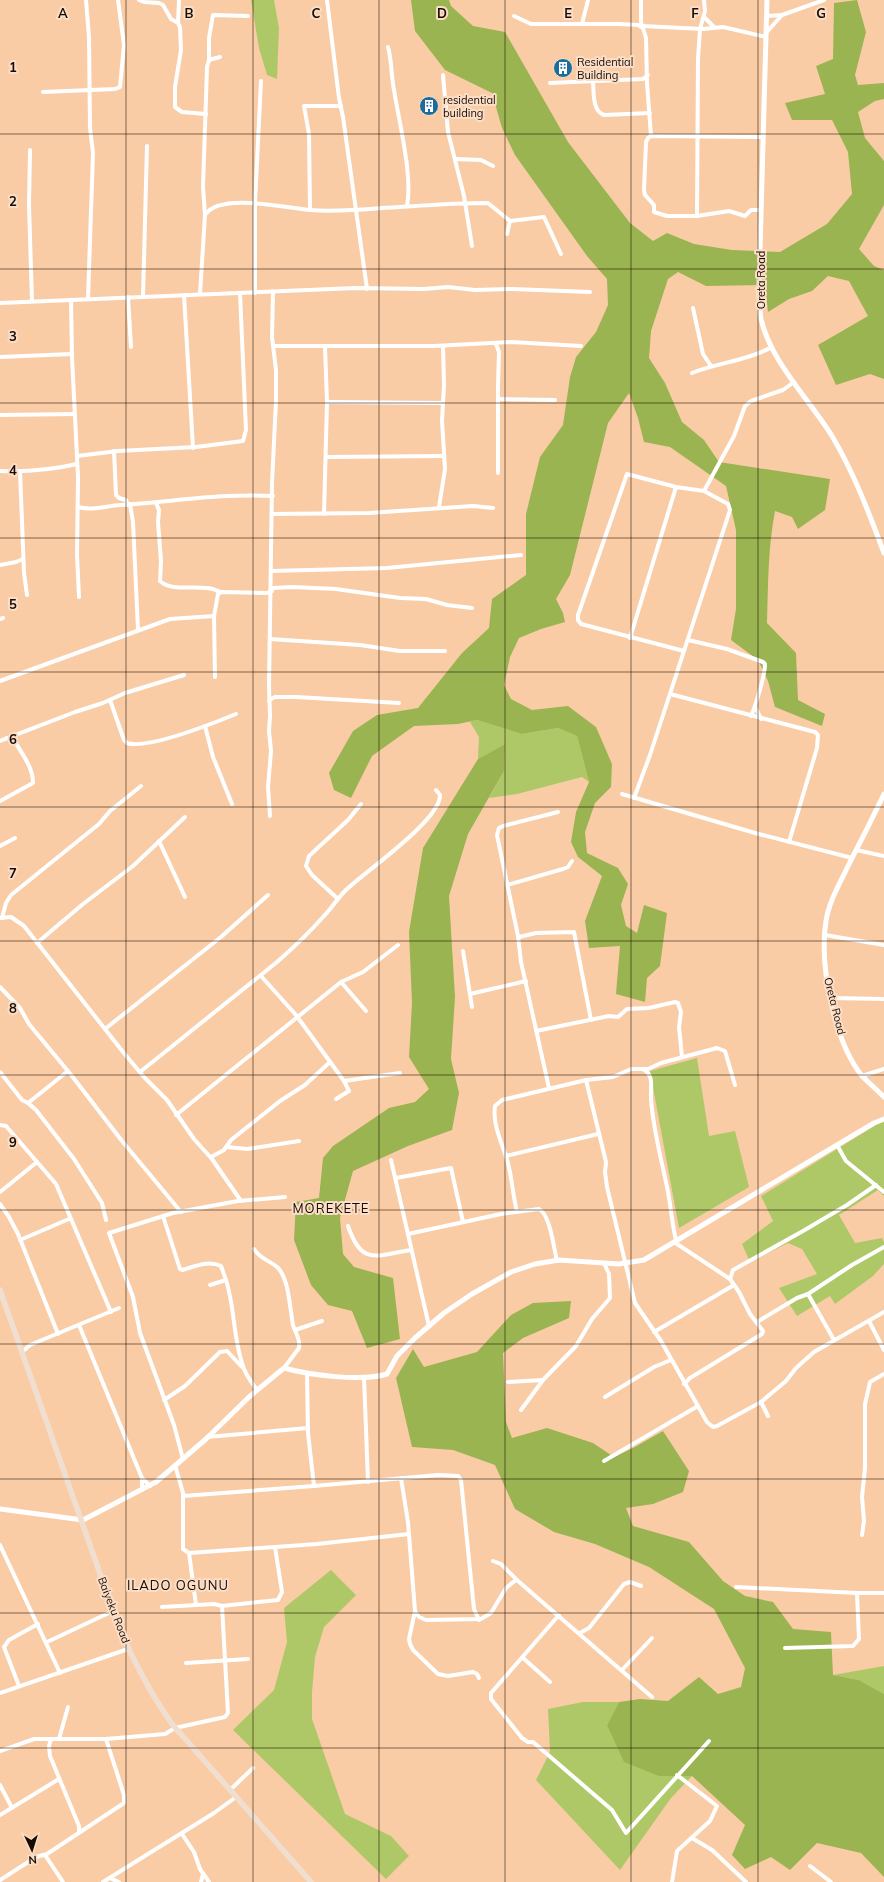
<svg xmlns="http://www.w3.org/2000/svg" width="884" height="1882" viewBox="0 0 884 1882" font-family="Mulish,sans-serif">
  <style>
    .green { fill: #aec867 }
    .forest { fill: #9ab451 }
    .lines { fill: none; stroke-linecap: round; stroke-linejoin: round }
    .minor { stroke: #fff; stroke-width: 4 }
    .tertiary { stroke: #fff; stroke-width: 5 }
    .secondary { stroke: #f0dfd0; stroke-width: 5.5 }
    .grid { fill: none; stroke: #1a0b01; stroke-width: 1; stroke-opacity: 0.55 }
    .labels { text-anchor: middle; dominant-baseline: central; stroke-width: 4; stroke-linejoin: round; paint-order: stroke }
    .poi-label { font-size: 11px; fill: #1a0b01; stroke: #fadec7; text-anchor: start }
    .street-label { font-size: 11px; fill: #1a0b01; stroke: #fadec7 }
    .quarter-label { font-size: 13px; letter-spacing: 1px; fill: #1a0b01; stroke: #fadec7 }
    .grid-label { font-size: 13px; text-anchor: middle; font-weight: bold; fill: #1a0b01; stroke: #fadec7; stroke-width: 4; stroke-linejoin: round; paint-order: stroke }
  </style>
  <rect width="100%" height="100%" fill="#facca6"/>
  <g class="green">
    <polygon points="251,0 274,0 279,28 277,79 267,75 259,48"/>
    <polygon points="477,720 522,734 558,728 577,736 589,782 582,777 517,794 489,798 504,771 505,744 478,759 479,737 470,722"/>
    <polygon points="697,1058 709,1136 735,1131 749,1187 679,1228 650,1071"/>
    <polygon points="884,1120 884,1196 878,1190 839,1215 855,1243 882,1238 884,1242 884,1264 873,1276 835,1304 830,1296 797,1316 779,1288 817,1274 802,1249 788,1243 750,1262 742,1244 773,1221 761,1196"/>
    <polygon points="331,1570 356,1595 324,1627 315,1657 312,1692 312,1719 345,1814 391,1836 409,1856 386,1879 233,1730 274,1690 287,1642 284,1608"/>
    <polygon points="884,1666 884,1694 859,1680 833,1675"/>
    <polygon points="583,1702 619,1702 607,1725 659,1776 692,1776 671,1798 620,1870 536,1780 550,1752 548,1709"/>
  </g>
  <g class="forest">
    <path d="M411,0H449L451,6L473,26L505,32L568,142L630,223L653,241L667,233L694,244L732,250L780,252L827,224L852,194L848,152L832,120H792L785,103L825,94L816,66L833,59L834,3L857,0L866,32L855,75L858,85L884,83V99L875,101L858,112L865,138L884,161V205L859,249L874,266L884,270V379L870,374L836,385L818,345L868,316L849,281L828,276L812,291L789,299L768,312L765,285L706,286L678,272L668,279L651,331L649,358L665,383L682,422L704,440L719,462L830,479L825,510L798,529L792,517L775,511C768,547 768,586 767,623L796,653L798,700L825,714L822,726L775,707L768,681L758,660L731,640L736,609V530L726,486L670,447L644,442L638,418L629,393L608,423L570,575L556,599L563,613L565,622L541,629L519,638L510,657L504,685L511,699L532,710L568,706L596,727L612,764L611,787L595,803L585,832L587,853L618,868L628,884L621,905L626,926L637,933L644,905L667,913L660,966L647,978L645,1002L616,994L620,946L589,948L585,921L602,876L578,857L571,842L576,812L589,782L577,736L558,728L522,734L477,720L458,724L414,726L372,756L351,798L334,790L329,773L353,731L377,715L418,708L462,653L489,628L492,599L526,575V514L540,457L563,425L570,377L576,357L596,332L608,305L607,279L587,256L515,155L502,128L492,93L445,70L415,31Z"/>
    <polygon points="505,744 504,771 468,834 449,896 455,997 451,1059 459,1093 452,1130 408,1146 353,1171 340,1218 343,1254 354,1267 393,1278 400,1339 367,1348 352,1311 328,1305 311,1285 294,1240 296,1202 319,1198 323,1158 333,1146 389,1108 415,1102 429,1089 409,1057 412,1003 409,932 423,848 478,759"/>
    <polygon points="571,1301 569,1318 523,1338 503,1353 506,1422 512,1438 547,1428 593,1443 614,1457 633,1448 663,1431 689,1471 683,1492 653,1504 626,1508 633,1526 689,1542 723,1581 745,1596 773,1602 793,1629 831,1632 833,1675 859,1680 884,1694 884,1877 861,1853 817,1843 790,1870 771,1857 745,1869 732,1855 745,1825 692,1776 659,1776 624,1762 607,1725 619,1702 640,1699 668,1701 699,1677 718,1694 741,1687 745,1668 714,1609 649,1567 595,1544 554,1532 515,1509 495,1465 453,1450 412,1447 396,1378 413,1349 424,1367 477,1352 511,1315 533,1303"/>
  </g>
  <g class="lines">
    <g class="minor">
      <polyline points="86,0 89,37 90,128 93,153 88,299"/>
      <polyline points="139,0 144,2 159,3 163,5 171,19 178,23 180,27 181,50 175,87 175,107 182,112 206,114"/>
      <polyline points="327,0 339,98 343,117 367,289"/>
      <polyline points="641,0 641,22 646,38 647,83 651,136"/>
      <polyline points="514,16 531,24 619,24 638,25 643,28"/>
      <polyline points="767,16 782,15 824,0"/>
      <polyline points="704,17 714,27"/>
      <polyline points="178,23 179,0"/>
      <polyline points="582,24 588,0"/>
      <polyline points="642,26 703,29 723,27 766,37"/>
      <polyline points="766,33 782,15"/>
      <path d="M388,47C392,61 391,76 394,90C399,122 413,176 407,206"/>
      <polyline points="209,60 209,38 213,15 248,16"/>
      <polyline points="443,75 448,132 464,196 472,246"/>
      <path d="M593,82C594,92 592,111 604,115L650,113"/>
      <polyline points="550,83 643,79 648,75"/>
      <polyline points="43,92 115,89 120,87 124,45 118,0"/>
      <polyline points="30,150 29,205 32,301"/>
      <polyline points="455,159 481,160 493,166"/>
      <polyline points="310,210 309,134 304,106 341,106"/>
      <polyline points="761,210 751,210 745,216 729,211 697,216 667,216 654,212 654,205 645,195 644,190 646,142 648,138 651,136 763,137"/>
      <polyline points="205,215 203,187 207,67 209,60 220,57"/>
      <polyline points="697,216 698,59 700,29 705,11 704,0"/>
      <polyline points="507,234 510,221"/>
      <polyline points="255,293 255,203 261,81"/>
      <path d="M200,294L205,215C219,192 287,208 310,210C334,212 358,210 382,208C417,206 453,203 488,203L510,221L544,217L561,254"/>
      <polyline points="184,295 193,448"/>
      <polyline points="128,297 131,347"/>
      <polyline points="143,297 147,146"/>
      <polyline points="71,300 72,357 78,477 77,555 79,597"/>
      <polyline points="0,303 356,288 424,289 448,287 475,290 512,289 590,292"/>
      <polyline points="693,308 703,354 711,366"/>
      <polyline points="496,344 499,352 498,384 498,473"/>
      <polyline points="274,346 434,346 511,342 581,346"/>
      <polyline points="0,357 72,354"/>
      <path d="M692,373C717,363 749,360 772,347"/>
      <polyline points="498,399 555,400"/>
      <polyline points="327,402 443,403"/>
      <polyline points="0,415 74,414"/>
      <polyline points="114,451 116,495 119,498 126,500 128,505"/>
      <polyline points="77,456 118,451 196,447 243,441 246,430 240,293"/>
      <polyline points="326,457 443,456"/>
      <path d="M0,471C26,472 51,470 77,464"/>
      <polyline points="20,471 24,573 27,595"/>
      <polyline points="704,491 734,436 745,406 751,401 783,390 794,382"/>
      <path d="M156,503L159,510L158,522L161,561L160,581C174,594 203,582 220,592"/>
      <polyline points="130,504 133,522 138,630"/>
      <path d="M78,507C93,511 105,506 120,505C171,502 222,493 273,496"/>
      <polyline points="439,507 445,469 442,421 444,385 443,346"/>
      <polyline points="273,514 369,513 473,506 493,508"/>
      <polyline points="324,514 327,402 325,347"/>
      <polyline points="0,565 16,562 23,559"/>
      <polyline points="271,571 387,568 521,555"/>
      <polyline points="272,588 293,587 336,589 400,598 426,599 447,605 472,608"/>
      <polyline points="0,619 3,618"/>
      <polyline points="630,638 676,487"/>
      <polyline points="270,639 360,645 400,651 445,651"/>
      <path d="M688,640L727,649L763,662L765,664C765,675 756,705 751,716"/>
      <polyline points="215,677 214,616 218,594 222,592 267,593 272,591"/>
      <polyline points="0,681 170,619 214,616"/>
      <polyline points="670,694 815,732 818,735 817,748 789,842"/>
      <path d="M110,700L124,740L127,743C148,750 214,723 236,714"/>
      <polyline points="269,700 275,697 296,697 399,703"/>
      <polyline points="755,706 761,719"/>
      <polyline points="205,726 213,757 232,804"/>
      <polyline points="0,741 75,712 103,703 125,693 184,675"/>
      <polyline points="622,794 755,833 852,858"/>
      <polyline points="634,798 650,755 730,510 728,504 704,491 676,487 627,474 578,615 578,620 581,624 684,651"/>
      <path d="M0,801L33,783C33,767 22,754 14,740L7,738"/>
      <polyline points="270,816 268,787 271,751 269,731 270,716 269,687 272,483 276,401 276,370 272,337 273,292"/>
      <polyline points="159,841 185,897"/>
      <polyline points="0,846 15,838"/>
      <polyline points="856,850 884,856"/>
      <polyline points="507,885 563,869 568,867 572,861"/>
      <polyline points="338,899 312,875 306,866 309,856 348,820 361,804"/>
      <polyline points="0,918 11,917 24,926 123,1052 144,1077 167,1100 194,1139 212,1159 241,1201"/>
      <polyline points="2,918 6,903 11,895 99,824 110,811 141,786"/>
      <polyline points="825,935 884,945"/>
      <polyline points="519,937 536,933 574,932 591,1020"/>
      <polyline points="37,943 83,904 133,866 185,817"/>
      <polyline points="463,951 472,1007"/>
      <polyline points="261,976 296,1015 344,1081 349,1091 336,1099"/>
      <polyline points="341,982 366,1011"/>
      <polyline points="0,987 20,1008 29,1024 72,1076 122,1141 181,1212"/>
      <polyline points="470,994 526,981"/>
      <polyline points="831,998 884,999"/>
      <polyline points="105,1029 221,937 268,895"/>
      <polyline points="536,1031 609,1016 618,1017 627,1009 649,1008 675,1002 678,1003 681,1012 679,1027 682,1057"/>
      <path d="M643,1069C655,1076 650,1087 651,1099C653,1130 662,1161 668,1192C671,1208 672,1224 676,1240"/>
      <polyline points="0,1072 22,1100 28,1103 36,1110 74,1159 102,1203 106,1220"/>
      <path d="M140,1072L277,962C293,948 309,933 323,917C331,909 337,899 345,891C363,873 441,820 440,795L436,790"/>
      <polyline points="862,1076 884,1069"/>
      <polyline points="586,1080 606,1162 605,1172 607,1187 635,1303 661,1341 707,1422 713,1427 717,1426 761,1402 786,1381 796,1368 814,1352 884,1312"/>
      <polyline points="344,1081 400,1073"/>
      <polyline points="549,1088 521,962 518,936 497,835 499,828 503,826 558,812"/>
      <polyline points="28,1103 68,1071"/>
      <polyline points="176,1115 341,982 363,972 398,945"/>
      <polyline points="0,1125 6,1126 56,1184 111,1312"/>
      <polyline points="837,1145 846,1161 884,1192"/>
      <polyline points="227,1147 247,1149 299,1141"/>
      <polyline points="506,1156 598,1134"/>
      <polyline points="211,1157 224,1150 231,1140 280,1101 305,1085 330,1062"/>
      <polyline points="391,1160 429,1326"/>
      <polyline points="396,1178 451,1168 463,1222"/>
      <polyline points="0,1192 37,1162"/>
      <polyline points="0,1204 9,1217 18,1234 58,1334"/>
      <path d="M517,1212C513,1196 512,1179 508,1163C503,1145 492,1125 495,1106L502,1100L586,1080L613,1077L631,1069H648L661,1063L717,1048L725,1051L735,1085"/>
      <path d="M163,1216L180,1269L183,1270C195,1266 209,1260 221,1266L226,1280"/>
      <path d="M348,1226C362,1267 376,1255 411,1250"/>
      <path d="M408,1234L501,1214L539,1209C550,1214 554,1249 557,1261"/>
      <polyline points="20,1240 69,1219"/>
      <polyline points="674,1242 730,1279 739,1292 750,1314 763,1331 762,1334 690,1378 684,1384"/>
      <path d="M254,1249C260,1259 271,1261 278,1268C289,1279 290,1310 293,1325C295,1332 301,1340 299,1348L284,1368"/>
      <polyline points="730,1279 733,1270 803,1231 847,1205 876,1185"/>
      <path d="M210,1285L226,1280C235,1308 233,1338 243,1366C245,1374 252,1383 257,1390"/>
      <polyline points="808,1294 852,1265 884,1247"/>
      <polyline points="869,1321 884,1350"/>
      <polyline points="757,1322 797,1298 808,1294 834,1340"/>
      <polyline points="79,1325 142,1478 150,1486"/>
      <polyline points="295,1330 322,1321"/>
      <polyline points="654,1332 734,1285"/>
      <polyline points="22,1352 30,1345 119,1308"/>
      <polyline points="307,1373 308,1433 314,1486"/>
      <polyline points="364,1377 368,1482"/>
      <polyline points="508,1382 543,1380"/>
      <polyline points="605,1397 654,1367 671,1360"/>
      <polyline points="164,1400 185,1386 220,1352 227,1351 242,1367"/>
      <polyline points="761,1402 768,1416"/>
      <polyline points="521,1410 543,1380 576,1346 592,1319 610,1298 609,1274 604,1263"/>
      <polyline points="207,1437 308,1428"/>
      <polyline points="183,1459 174,1425 140,1333 133,1297 109,1233 173,1213 238,1201 285,1197"/>
      <polyline points="604,1461 698,1406"/>
      <polyline points="175,1465 183,1493 183,1549 189,1553 317,1544 409,1534"/>
      <polyline points="401,1478 408,1522 415,1611 419,1617 426,1620 481,1619 491,1613 506,1588 516,1580"/>
      <polyline points="142,1490 142,1478"/>
      <polyline points="183,1496 314,1486 438,1475 458,1476 461,1480 474,1609 479,1620"/>
      <polyline points="862,1535 864,1521 862,1497 865,1468 865,1404 870,1382 884,1374"/>
      <polyline points="0,1545 60,1673"/>
      <polyline points="189,1553 196,1605"/>
      <polyline points="493,1561 501,1564 518,1581 652,1697"/>
      <polyline points="736,1587 857,1593 884,1593"/>
      <polyline points="162,1607 214,1604 222,1606 278,1600 282,1592 275,1547"/>
      <polyline points="415,1611 409,1639 410,1644 413,1650 438,1674 448,1676 473,1672 477,1674 479,1678"/>
      <polyline points="559,1615 491,1693 491,1699 522,1738 528,1742 533,1742 612,1810 626,1833 709,1741"/>
      <polyline points="580,1633 589,1628 624,1584 630,1582 641,1586"/>
      <polyline points="47,1642 113,1611"/>
      <polyline points="785,1648 853,1646 859,1639 857,1593"/>
      <polyline points="523,1658 550,1682"/>
      <polyline points="186,1663 248,1659"/>
      <polyline points="622,1670 652,1638"/>
      <polyline points="19,1686 4,1647 9,1640 38,1624"/>
      <polyline points="0,1693 128,1649"/>
      <polyline points="51,1739 49,1746 50,1756 79,1826 79,1832"/>
      <polyline points="59,1739 68,1707"/>
      <polyline points="0,1751 34,1739 106,1739 165,1734 175,1728 225,1717 228,1713 222,1606"/>
      <polyline points="0,1785 12,1808"/>
      <polyline points="230,1790 253,1768"/>
      <polyline points="0,1815 59,1779"/>
      <polyline points="182,1834 194,1852 200,1869 209,1882"/>
      <polyline points="692,1838 712,1850 746,1882"/>
      <polyline points="45,1855 63,1882"/>
      <polyline points="810,1866 831,1882"/>
      <polyline points="110,1878 119,1882"/>
      <polyline points="0,1880 36,1857 47,1854 124,1803 124,1795 106,1739"/>
      <polyline points="103,1882 214,1813 236,1797"/>
      <polyline points="201,1882 203,1874"/>
      <polyline points="672,1882 677,1851 710,1821 717,1806 677,1775"/>
    </g>
    <g class="tertiary">
      <path d="M767,0L759,286C759,297 759,308 761,319C771,362 809,399 832,436C854,473 869,513 884,553"/>
      <path d="M884,794C873,817 862,839 850,862C841,881 829,901 826,921C819,965 834,1041 862,1076C869,1083 877,1090 884,1097"/>
      <path d="M0,1509L83,1520L156,1482L206,1439L249,1397L284,1368C309,1375 362,1382 387,1374L397,1356L415,1338L444,1313L472,1294L511,1272L535,1264L559,1260L619,1264L644,1260L874,1123L884,1119"/>
    </g>
    <path class="secondary" d="M0,1290L121,1633C136,1665 152,1697 173,1725L311,1882"/>
  </g>
  <path class="grid" d="M126,0V1882M253,0V1882M379,0V1882M505,0V1882M631,0V1882M758,0V1882M0,134H884M0,269H884M0,403H884M0,538H884M0,672H884M0,807H884M0,941H884M0,1075H884M0,1210H884M0,1344H884M0,1479H884M0,1613H884M0,1748H884"/>
  <defs>
    <symbol id="building-disc" viewBox="-11 -11 22 22"><circle r="9.5" fill="#1b6b9d" stroke="#fadec7"/><path d="M-4-6H4V6H1V3H-1V6H-4ZM-2.5-4.3h1.7v1.8h-1.7ZM.8-4.3h1.7v1.8H.8ZM-2.5-1h1.7V.8h-1.7ZM.8-1h1.7V.8H.8Z" fill="#fff"/></symbol>
  </defs>
  <g fill-rule="evenodd">
    <use href="#building-disc" x="552" y="57" width="22" height="22"/>
    <use href="#building-disc" x="418" y="95" width="22" height="22"/>
  </g>
  <g class="labels">
    <g class="poi-label">
      <text x="577" y="62">Residential<tspan x="577" dy="13">Building</tspan></text>
      <text x="443" y="100">residential<tspan x="443" dy="13">building</tspan></text>
    </g>
    <g class="street-label">
      <text transform="translate(761 280) rotate(-90)">Oreta Road</text>
      <text transform="translate(835 1006) rotate(76)">Oreta Road</text>
      <text transform="translate(114 1610) rotate(69)">Baiyeku Road</text>
    </g>
    <g class="quarter-label">
      <text x="331" y="1208">MOREKETE</text>
      <text x="178" y="1585">ILADO OGUNU</text>
    </g>
  </g>
  <g class="grid-label">
    <text x="63" y="18">A</text>
    <text x="189" y="18">B</text>
    <text x="316" y="18">C</text>
    <text x="442" y="18">D</text>
    <text x="568" y="18">E</text>
    <text x="695" y="18">F</text>
    <text x="821" y="18">G</text>
    <text x="13" y="72">1</text>
    <text x="13" y="206">2</text>
    <text x="13" y="341">3</text>
    <text x="13" y="475">4</text>
    <text x="13" y="609">5</text>
    <text x="13" y="744">6</text>
    <text x="13" y="878">7</text>
    <text x="13" y="1013">8</text>
    <text x="13" y="1147">9</text>
  </g>
  <g transform="translate(32 1850) rotate(176)" stroke="#fadec7" stroke-width="3" paint-order="stroke">
  <path d="M0-3L7 15L0 10L-7 15Z" fill="#1a0b01"/>
  <text y="-6" font-size="11" font-weight="bold" text-anchor="middle" fill="#1a0b01">N</text>
  </g>
</svg>
